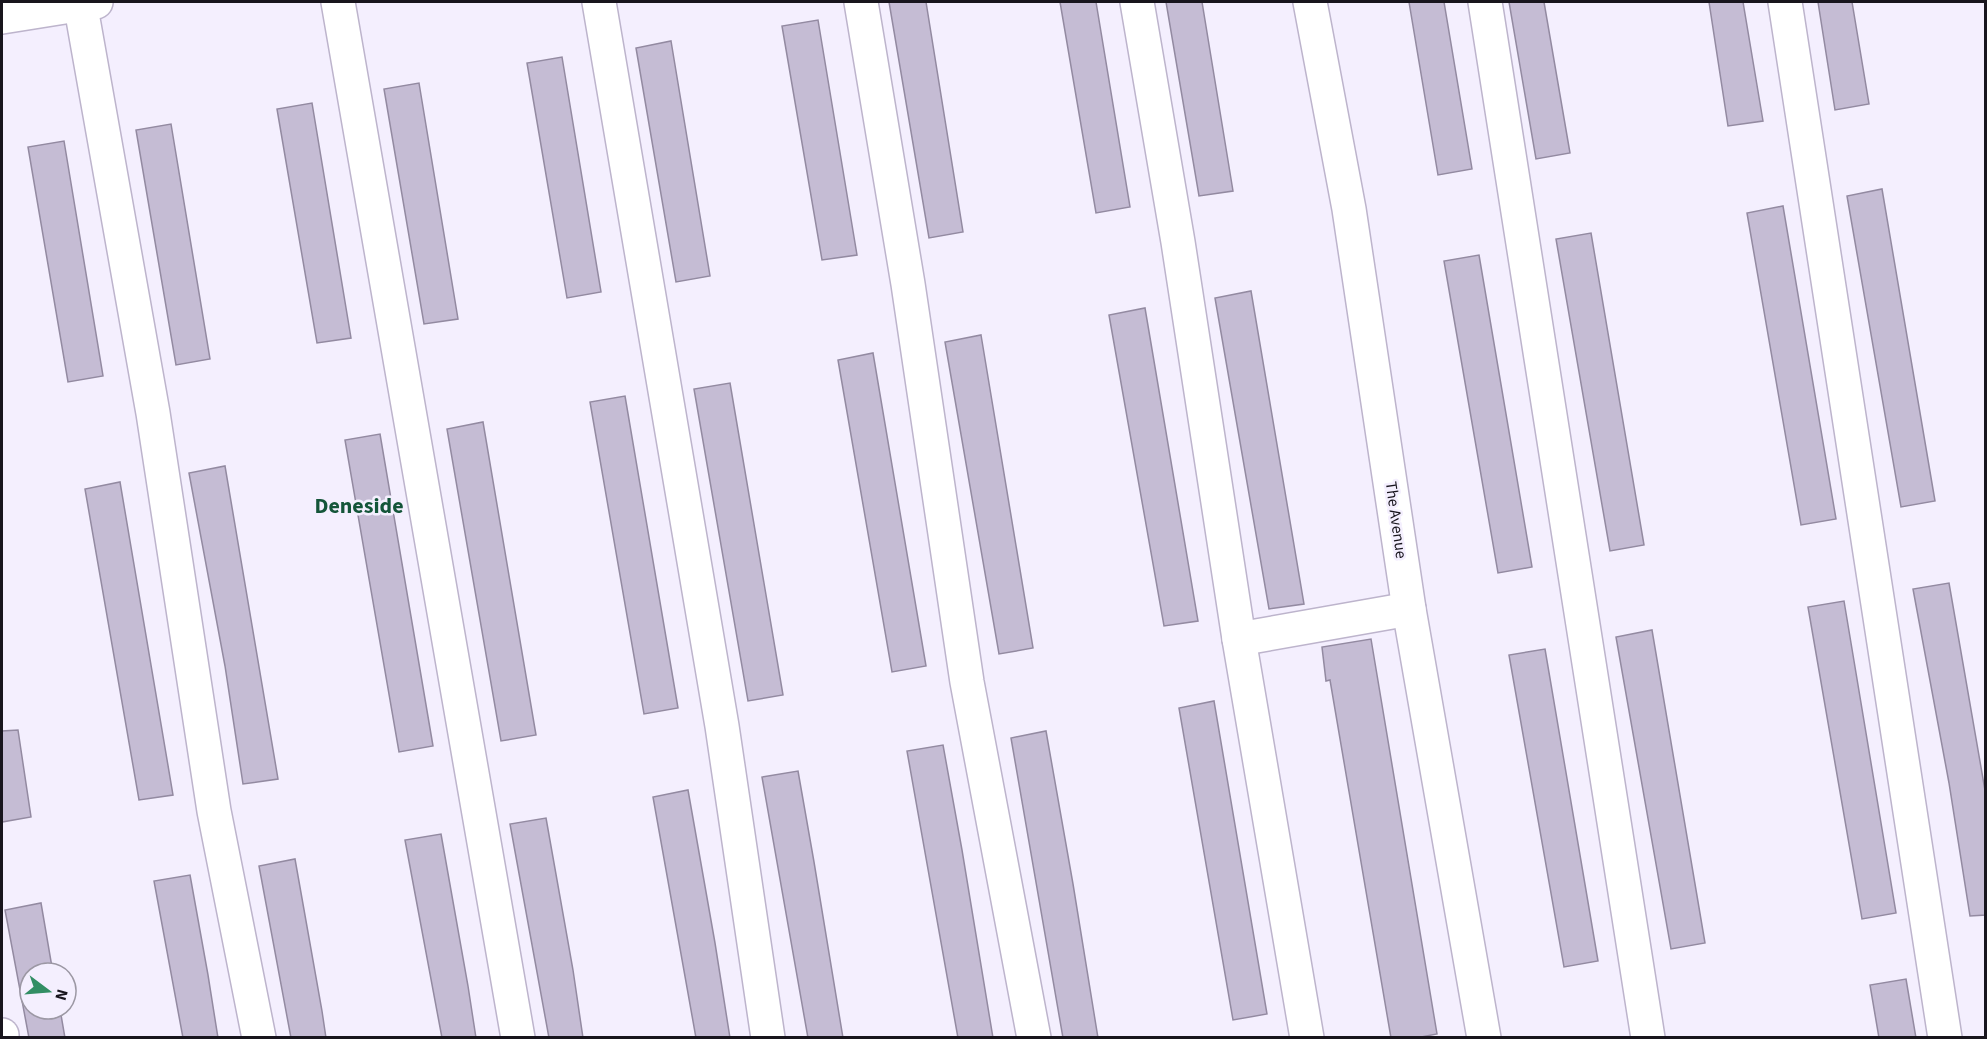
<svg xmlns="http://www.w3.org/2000/svg" width="1987" height="1039" viewBox="0 0 1987 1039" font-family="'Source Sans 3',sans-serif">
  <style>
    .building { fill: #c5bcd4; stroke: #938aa1; stroke-width: 1.5 }
    .lines { fill: none; stroke-linecap: round; stroke-linejoin: round }
    .street-casing { stroke: #bdb4cc; stroke-width: 36 }
    .secondary-casing { stroke: #bdb4cc; stroke-width: 36 }
    .street { stroke: #fff; stroke-width: 33 }
    .secondary { stroke: #fff; stroke-width: 33 }
    .labels { text-anchor: middle; dominant-baseline: central; stroke-width: 5; stroke-linejoin: round; paint-order: stroke }
    .street-label { font-size: 16px; fill: #18151d; stroke: #f4effe }
    .district-label { font-size: 22px; font-weight: bold; fill: #145539; stroke: #f4effe }
  </style>
  <rect width="100%" height="100%" fill="#f4effe"/>
  <g class="building">
    <polygon points="889,2 926,2 963,232 929,238"/>
    <polygon points="1060,2 1096,2 1130,207 1096,213"/>
    <polygon points="1166,2 1202,2 1233,191 1199,196"/>
    <polygon points="1409,2 1444,2 1472,169 1438,175"/>
    <polygon points="1509,2 1544,2 1570,153 1536,159"/>
    <polygon points="1709,2 1743,2 1763,121 1728,126"/>
    <polygon points="1818,2 1852,2 1869,104 1835,110"/>
    <polygon points="818,20 857,255 822,260 782,26"/>
    <polygon points="671,41 710,276 676,282 636,48"/>
    <polygon points="562,57 601,292 567,298 527,63"/>
    <polygon points="419,83 458,319 424,324 384,89"/>
    <polygon points="312,103 351,338 317,343 277,109"/>
    <polygon points="171,124 210,359 176,365 136,130"/>
    <polygon points="64,141 103,376 68,382 28,147"/>
    <polygon points="1882,189 1935,501 1901,507 1847,196"/>
    <polygon points="1783,206 1836,519 1801,525 1747,213"/>
    <polygon points="1591,233 1644,545 1610,551 1556,239"/>
    <polygon points="1479,255 1532,567 1498,573 1444,261"/>
    <polygon points="1251,291 1304,604 1269,609 1215,298"/>
    <polygon points="1145,308 1198,621 1164,626 1109,315"/>
    <polygon points="981,335 1033,648 999,654 945,342"/>
    <polygon points="873,353 926,666 892,672 838,360"/>
    <polygon points="730,383 783,695 748,701 694,389"/>
    <polygon points="625,396 678,708 644,714 590,402"/>
    <polygon points="483,422 536,735 501,741 447,429"/>
    <polygon points="380,434 433,746 399,752 345,440"/>
    <polygon points="225,466 278,779 243,784 225,666 189,473"/>
    <polygon points="120,482 173,795 139,800 85,489"/>
    <polygon points="1949,583 1986,796 1986,915 1970,916 1949,783 1913,589"/>
    <polygon points="1844,601 1896,913 1862,919 1808,607"/>
    <polygon points="1652,630 1705,943 1671,949 1616,637"/>
    <polygon points="1371,639 1437,1034 1416,1038 1391,1038 1330,680 1326,681 1322,647"/>
    <polygon points="1545,649 1598,961 1564,967 1509,655"/>
    <polygon points="1214,701 1267,1014 1233,1020 1179,708"/>
    <polygon points="18,730 31,817 2,822 2,731"/>
    <polygon points="1046,731 1073,884 1098,1038 1063,1038 1011,738"/>
    <polygon points="943,745 962,850 993,1038 958,1038 907,751"/>
    <polygon points="798,771 814,862 843,1038 808,1038 762,777"/>
    <polygon points="688,790 715,943 730,1038 696,1038 653,797"/>
    <polygon points="546,818 573,970 583,1038 549,1038 510,824"/>
    <polygon points="441,834 468,986 476,1038 442,1038 405,840"/>
    <polygon points="295,859 322,1011 326,1038 291,1038 259,866"/>
    <polygon points="190,875 208,975 218,1038 183,1038 154,881"/>
    <polygon points="41,903 53,973 30,973 30,1009 60,1009 65,1038 29,1038 5,910"/>
    <polygon points="1906,979 1916,1038 1879,1038 1870,985"/>
  </g>
  <g class="lines">
    <defs>
      <g id="street">
        <polyline points="80,2 153,413 214,811 259,1038"/>
        <polyline points="338,2 518,1038"/>
        <polyline points="599,2 722,726 768,1038"/>
        <polyline points="861,2 908,284 967,682 1034,1038"/>
        <polyline points="1137,2 1178,242 1239,639 1307,1038"/>
        <polyline points="1485,2 1648,1038"/>
        <polyline points="1785,2 1945,1038"/>
        <polyline points="2,17 96,2"/>
        <polyline points="1239,639 1409,609"/>
        <polyline points="2,1035 2,1038"/>
      </g>
      <polyline id="secondary" points="1310,2 1349,209 1409,609 1484,1038"/>
    </defs>
    <use href="#street" class="street-casing"/>
    <use href="#secondary" class="secondary-casing"/>
    <use href="#street" class="street"/>
    <use href="#secondary" class="secondary"/>
  </g>
  <g class="labels">
    <g class="street-label">
      <text transform="translate(1396 520) rotate(82)">The Avenue</text>
    </g>
    <g class="district-label">
      <text x="359" y="506">Deneside</text>
    </g>
  </g>
  <rect width="1987" height="1039" fill="none" stroke="#18151d" stroke-width="6"/>
  <g transform="translate(48 991) rotate(106)"><circle r="28" fill="#f4effe" stroke="#9c98a4" stroke-width="1.5"/>
  <path d="M0-4.5L10 22L0 15L-10 22Z" fill="#328e64"/>
  <text y="-9" font-size="16" font-weight="bold" text-anchor="middle" fill="#18151d">N</text>
  </g>
</svg>
